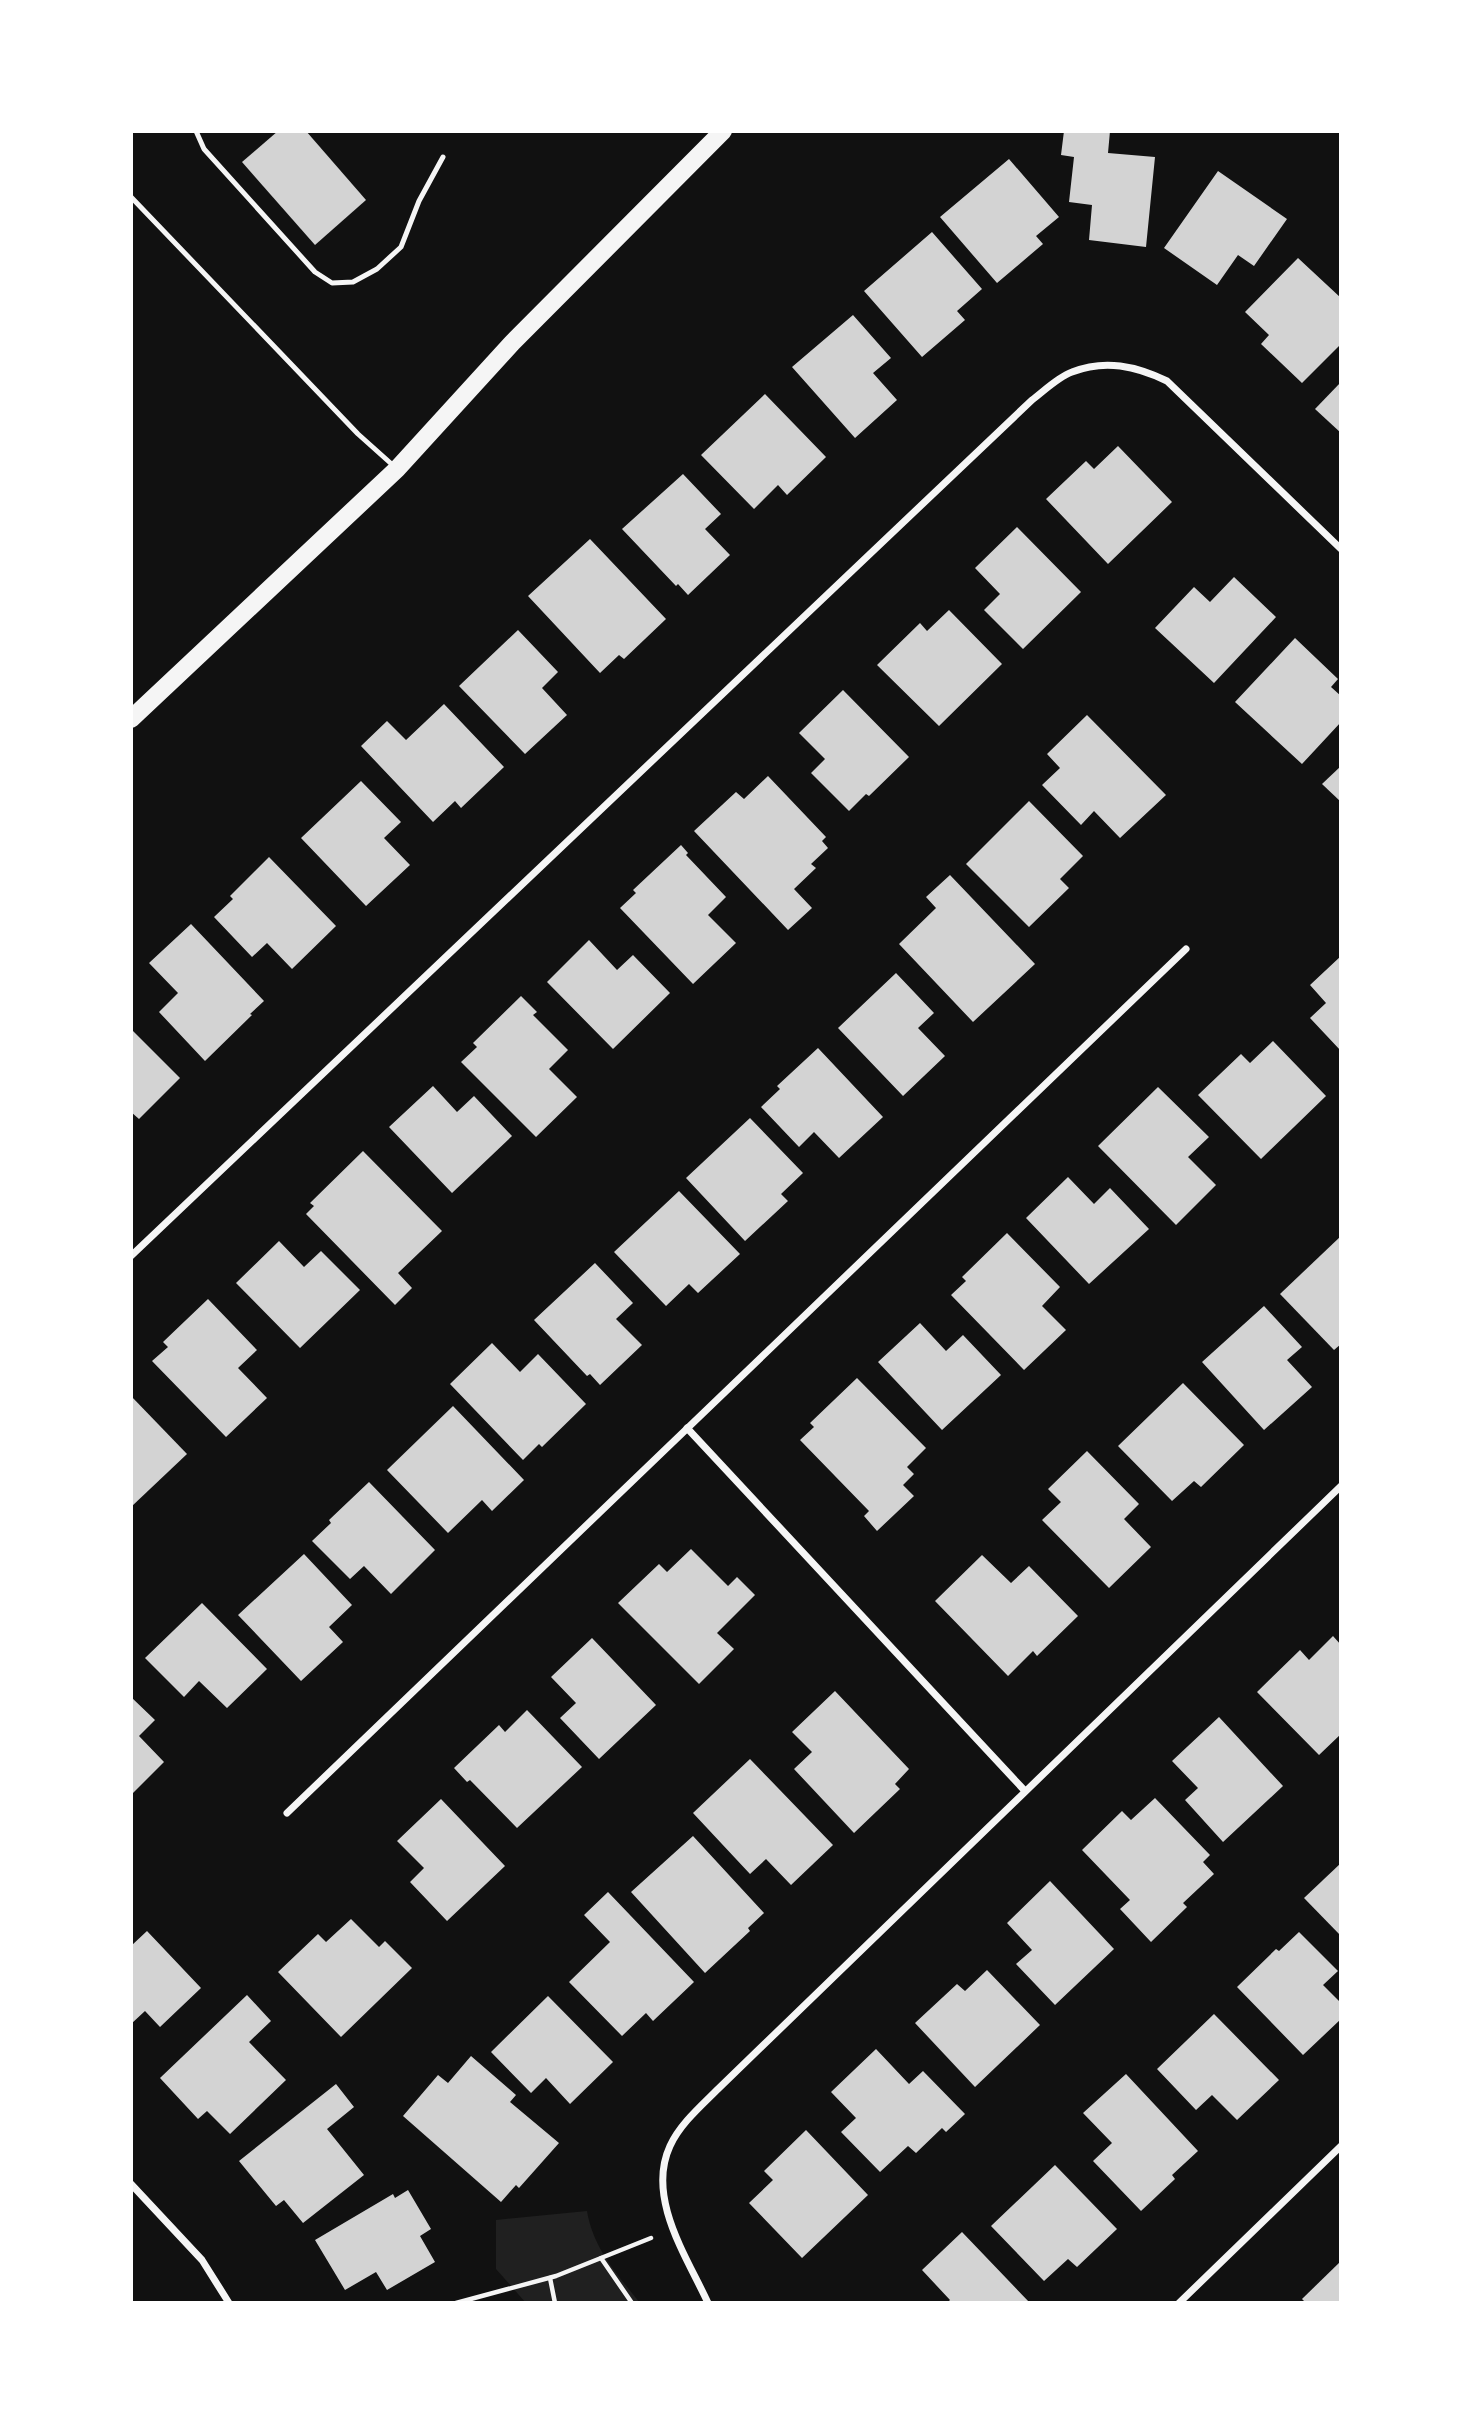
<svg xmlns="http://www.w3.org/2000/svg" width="1472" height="2434" viewBox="0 0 1472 2434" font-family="'PT Sans Narrow',sans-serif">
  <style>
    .green { fill: #202020 }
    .building { fill: #d3d3d3 }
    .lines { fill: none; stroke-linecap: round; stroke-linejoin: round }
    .path { stroke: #f5f5f5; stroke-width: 4.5 }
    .service { stroke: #f5f5f5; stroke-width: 5 }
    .minor { stroke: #f5f5f5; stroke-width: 7 }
    .primary { stroke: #f5f5f5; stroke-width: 18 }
  </style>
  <rect width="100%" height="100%" fill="#111"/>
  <path class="green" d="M587,2211C593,2248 617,2274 640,2303H526L496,2269V2220Z"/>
  <g class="building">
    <polygon points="278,131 306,131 366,200 315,245 242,162"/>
    <polygon points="1064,131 1110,131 1108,153 1155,157 1146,247 1089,240 1092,205 1069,202 1074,157 1061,155"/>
    <polygon points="1009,159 1059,217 1036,236 1043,244 997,283 940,217"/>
    <polygon points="1218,171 1287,219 1254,266 1238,255 1217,285 1164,248"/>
    <polygon points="932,232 982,289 957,311 965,320 922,357 864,291"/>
    <polygon points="1298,258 1341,298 1341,344 1302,383 1261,344 1269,335 1245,312"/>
    <polygon points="853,315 891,358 873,373 897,400 855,438 792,367"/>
    <polygon points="1341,382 1341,433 1315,409"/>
    <polygon points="765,394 826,457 787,495 778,485 754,509 701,455"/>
    <polygon points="1118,446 1172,502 1108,564 1046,499 1086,461 1094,469"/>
    <polygon points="683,474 721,514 705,529 730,555 688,595 678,584 676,586 622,529"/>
    <polygon points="1017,527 1081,592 1023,649 984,610 1000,594 975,568"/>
    <polygon points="590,539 666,619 624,659 619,655 600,673 528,596"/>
    <polygon points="1234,577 1276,617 1214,683 1155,628 1194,587 1210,602"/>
    <polygon points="949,610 1002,664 939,726 877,665 920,623 927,631"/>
    <polygon points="518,630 558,672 542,688 567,715 525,754 459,686"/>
    <polygon points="1295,638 1338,679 1331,687 1341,696 1341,722 1302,764 1235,702"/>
    <polygon points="843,690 909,757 869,796 866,794 849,811 811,773 825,759 799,733"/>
    <polygon points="444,704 504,767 461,808 455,801 433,822 361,746 387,721 406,740"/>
    <polygon points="1087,715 1166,795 1120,838 1094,811 1081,825 1042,785 1060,768 1047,754"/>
    <polygon points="1341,766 1341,802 1322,784"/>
    <polygon points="768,776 826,837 822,841 828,848 811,864 816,868 794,889 812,908 788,930 694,831 736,792 744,799"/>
    <polygon points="361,781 401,822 384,838 410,865 366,906 301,838"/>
    <polygon points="1029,801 1083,856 1060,879 1069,888 1029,927 966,864"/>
    <polygon points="681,845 688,853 686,855 726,897 708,915 736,943 693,984 620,908 636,893 633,890"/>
    <polygon points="269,857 336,926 292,969 267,943 252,957 214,917 233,899 230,896"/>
    <polygon points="950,875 1035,964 973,1022 899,944 936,908 926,897"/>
    <polygon points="191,924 264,1001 250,1014 252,1015 205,1061 159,1012 178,993 149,963"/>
    <polygon points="589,940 617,970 633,955 670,993 613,1049 547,982"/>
    <polygon points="1341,956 1341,1051 1310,1018 1326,1003 1310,985"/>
    <polygon points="896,973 934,1013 918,1028 945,1056 903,1096 838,1028"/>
    <polygon points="521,996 537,1012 533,1015 568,1050 549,1069 577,1097 536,1137 461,1062 477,1047 473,1043"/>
    <polygon points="131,1029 180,1078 139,1119 131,1112"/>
    <polygon points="1273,1041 1326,1096 1261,1159 1198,1095 1241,1054 1250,1063"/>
    <polygon points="818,1048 883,1117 839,1158 814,1132 799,1147 761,1107 780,1089 777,1086"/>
    <polygon points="433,1086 457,1112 474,1096 512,1136 452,1193 389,1127"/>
    <polygon points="1158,1087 1209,1137 1188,1157 1216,1185 1176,1225 1098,1146"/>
    <polygon points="750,1118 803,1173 781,1194 788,1201 745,1241 686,1178"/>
    <polygon points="363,1151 442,1231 398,1273 412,1288 395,1305 306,1214 314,1206 310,1203"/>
    <polygon points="1068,1177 1094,1204 1110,1188 1149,1229 1089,1284 1026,1218"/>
    <polygon points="679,1191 740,1254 698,1293 689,1284 666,1306 614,1252"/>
    <polygon points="1007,1233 1060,1287 1042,1306 1066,1330 1024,1370 951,1295 966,1281 962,1277"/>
    <polygon points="1341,1236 1341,1344 1334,1350 1280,1294"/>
    <polygon points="279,1241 304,1267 321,1251 360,1290 300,1348 236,1283"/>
    <polygon points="595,1263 633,1303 616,1319 642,1345 600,1385 590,1374 587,1376 534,1320"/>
    <polygon points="208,1299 257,1350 238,1368 267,1398 226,1437 152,1361 168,1347 163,1342"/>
    <polygon points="1264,1306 1302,1347 1287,1360 1312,1387 1264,1430 1202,1362"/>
    <polygon points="920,1323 946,1351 963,1335 1001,1375 942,1430 878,1362"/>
    <polygon points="492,1343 520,1372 538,1354 586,1404 542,1447 539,1444 523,1460 450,1384"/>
    <polygon points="857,1378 926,1448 907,1467 914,1474 903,1485 914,1496 877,1531 864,1516 869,1511 800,1440 814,1427 810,1423"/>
    <polygon points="1183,1383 1244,1445 1201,1487 1194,1481 1172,1501 1118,1446"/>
    <polygon points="131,1396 187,1454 131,1507"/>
    <polygon points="453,1406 524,1480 492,1511 482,1500 448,1533 387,1470"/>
    <polygon points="1087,1451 1139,1504 1124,1519 1151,1547 1109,1588 1042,1520 1061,1502 1048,1489"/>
    <polygon points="369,1482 435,1550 391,1594 364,1566 350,1579 312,1541 331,1523 329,1520"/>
    <polygon points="691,1549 728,1586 737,1577 755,1595 717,1633 734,1649 699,1684 618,1603 659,1564 667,1572"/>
    <polygon points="304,1554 352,1605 329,1627 343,1642 301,1681 238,1615"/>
    <polygon points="982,1555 1011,1583 1029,1566 1078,1616 1037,1656 1033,1651 1008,1676 935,1601"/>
    <polygon points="202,1603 267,1669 227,1708 199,1681 184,1697 145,1658"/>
    <polygon points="1333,1636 1341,1645 1341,1734 1319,1755 1257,1692 1300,1650 1309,1660"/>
    <polygon points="592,1638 656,1705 599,1759 560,1718 576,1703 551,1677"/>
    <polygon points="835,1691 909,1769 895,1784 900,1789 854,1833 794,1769 812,1752 792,1732"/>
    <polygon points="131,1697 155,1720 139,1736 164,1762 131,1795"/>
    <polygon points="527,1710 582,1767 517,1828 470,1780 467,1782 454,1768 499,1725 505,1732"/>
    <polygon points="1219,1717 1283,1786 1223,1842 1185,1800 1198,1788 1172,1761"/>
    <polygon points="750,1759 833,1845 791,1885 766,1859 750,1874 693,1813"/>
    <polygon points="1155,1798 1210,1855 1203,1862 1214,1874 1183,1903 1187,1907 1151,1942 1120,1909 1130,1900 1082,1850 1122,1811 1131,1820"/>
    <polygon points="441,1799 505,1866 447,1921 410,1882 424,1868 397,1841"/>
    <polygon points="693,1836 764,1913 748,1928 750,1931 705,1973 631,1892"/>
    <polygon points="1341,1863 1341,1936 1304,1898"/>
    <polygon points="1050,1881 1114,1949 1055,2005 1016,1964 1032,1950 1007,1923"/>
    <polygon points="608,1892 694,1982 653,2021 646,2013 622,2036 569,1982 610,1942 584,1915"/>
    <polygon points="351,1919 379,1947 385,1941 412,1968 341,2037 278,1972 318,1934 326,1942"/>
    <polygon points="147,1931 201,1988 160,2027 145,2011 131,2024 131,1946"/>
    <polygon points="1299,1932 1338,1971 1323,1985 1341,2003 1341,2019 1303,2055 1237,1987 1276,1949 1279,1951"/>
    <polygon points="987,1970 1040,2025 975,2087 915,2023 957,1984 965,1991"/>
    <polygon points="247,1995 271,2021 249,2042 286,2080 230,2134 207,2111 198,2119 160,2078"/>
    <polygon points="548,1996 613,2062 570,2104 546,2078 531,2093 491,2052"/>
    <polygon points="1214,2014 1279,2080 1237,2120 1212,2095 1196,2110 1157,2069"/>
    <polygon points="876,2049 909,2084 923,2071 965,2114 946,2132 942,2128 916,2153 908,2146 880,2172 841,2132 856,2118 831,2092"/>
    <polygon points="471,2056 516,2095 510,2102 559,2143 519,2188 516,2185 501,2202 403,2116 438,2075 448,2083"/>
    <polygon points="1126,2074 1198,2151 1172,2175 1175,2179 1141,2211 1093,2161 1112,2143 1083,2113"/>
    <polygon points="336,2084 354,2107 327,2129 364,2175 303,2223 284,2200 276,2206 239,2161"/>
    <polygon points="806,2130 868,2195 802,2258 749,2203 773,2180 764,2171"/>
    <polygon points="1055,2165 1117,2229 1077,2267 1068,2259 1044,2281 991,2226"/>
    <polygon points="408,2190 431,2229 420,2236 435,2262 387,2290 376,2272 345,2290 315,2240 393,2194 395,2198"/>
    <polygon points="962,2232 1030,2303 947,2303 950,2300 922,2270"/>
    <polygon points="1341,2261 1341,2303 1306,2303 1302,2299"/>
  </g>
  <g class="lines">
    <g class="path">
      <polyline points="601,2258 632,2303"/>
      <polyline points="550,2278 555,2303"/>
      <polyline points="456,2303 556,2276 651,2238"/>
    </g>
    <g class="service">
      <polyline points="196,131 204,149 315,272 332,283 353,282 377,269 401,247 419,201 443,157"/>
      <polyline points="131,197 358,434 396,468"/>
    </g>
    <g class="minor">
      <path d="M131,1256L1032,400C1044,391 1058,377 1072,372C1105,359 1136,366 1167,381L1341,549"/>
      <polyline points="687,1428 1025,1791"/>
      <polyline points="287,1813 1186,949"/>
      <polyline points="131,2184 202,2260 229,2303"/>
      <path d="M708,2303C687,2257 646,2198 670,2146C680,2124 701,2106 718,2089L1341,1486"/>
      <polyline points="1179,2303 1341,2146"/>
    </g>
    <polyline class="primary" points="131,719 397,469 512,343 723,131"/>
  </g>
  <rect width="1472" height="2434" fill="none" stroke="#ffffff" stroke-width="266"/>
</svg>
